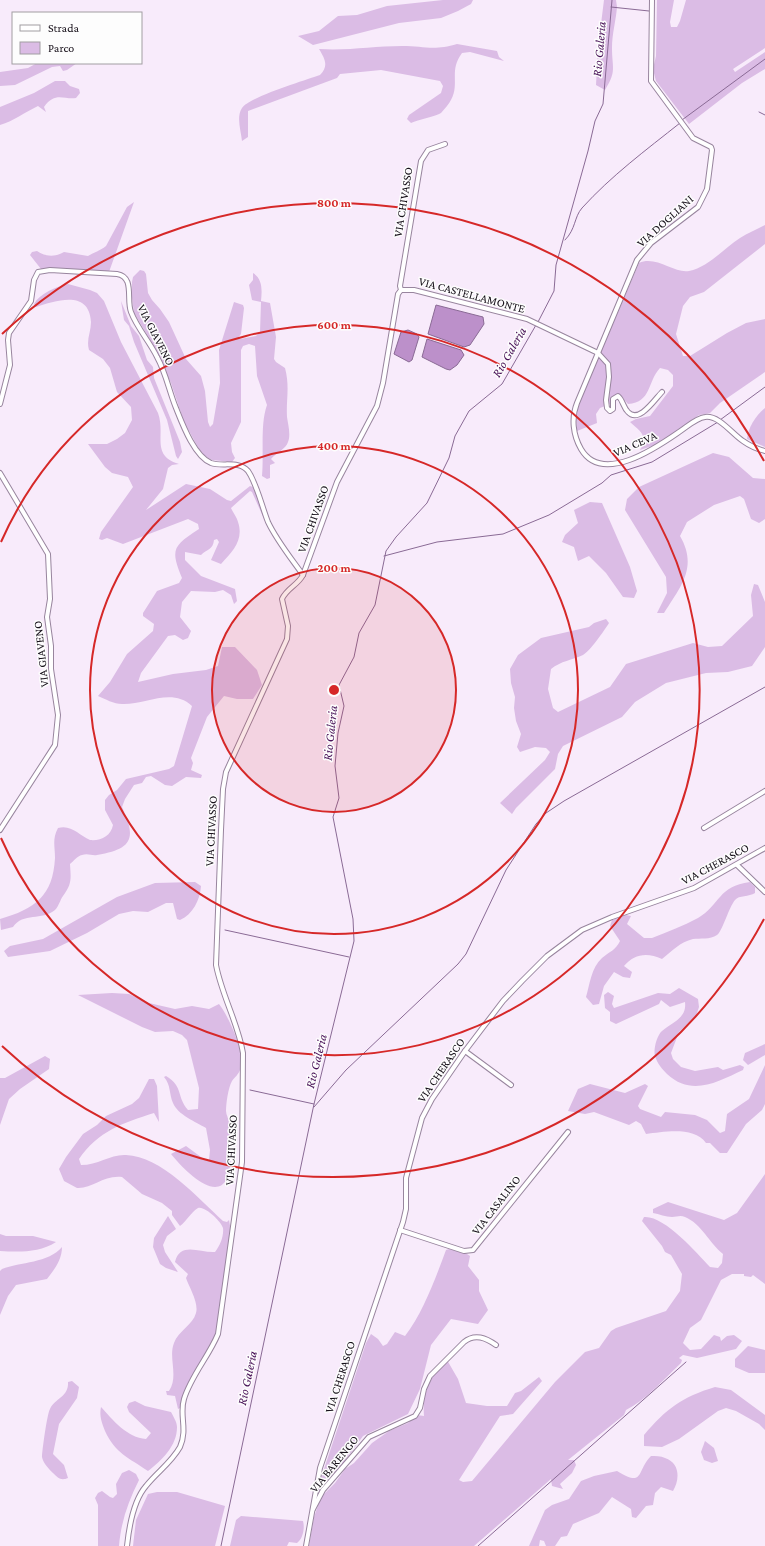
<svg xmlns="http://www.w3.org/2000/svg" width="765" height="1546" viewBox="0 0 765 1546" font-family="'Crimson Pro',serif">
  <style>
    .green { fill: #dbbce5 }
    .water { fill: #bc90ca; stroke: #8a6a95 }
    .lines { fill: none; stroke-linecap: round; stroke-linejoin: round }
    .stream { stroke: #8a6a95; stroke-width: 1 }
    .minor-casing { stroke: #98859e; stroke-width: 6 }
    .minor { stroke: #fff; stroke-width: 4 }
    .ring { fill: none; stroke: #d62828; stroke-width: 2 }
    .labels { text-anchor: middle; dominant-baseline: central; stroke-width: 3; stroke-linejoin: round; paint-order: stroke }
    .street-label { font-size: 12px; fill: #17101a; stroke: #fdfdfd }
    .water-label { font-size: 13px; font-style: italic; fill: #491258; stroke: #fdfdfd }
    .centre { fill: #d62828; stroke: #fdfdfd; stroke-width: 2 }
    .ring-label { font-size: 12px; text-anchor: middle; font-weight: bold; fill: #d62828; stroke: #fdfdfd; stroke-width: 3; stroke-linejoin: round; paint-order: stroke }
  </style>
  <rect width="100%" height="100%" fill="#f8ebfb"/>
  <g class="green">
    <polygon points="443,0 473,0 471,4 458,11 441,18 399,23 313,45 298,36 319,31 338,16 357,15 387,6"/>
    <path d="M604,0H616L617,7C616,20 612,34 612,48C612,68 617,71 605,90L596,85L598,48Z"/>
    <polygon points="657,0 674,0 670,22 671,27 677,27 680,21 686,0 765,0 765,48 733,69 735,72 765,52 765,69 742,83 689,124 656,81 653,69 656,56"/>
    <path d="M457,44L497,51L499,57L504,61L470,52L462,53C447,73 463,86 447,106C445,108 443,111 441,113C436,116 418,120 411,123L407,119L409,115L441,93L443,86L440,81L381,70L340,74L337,78L248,111V137L242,141C241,131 236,117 242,108C249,97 306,80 320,75C329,66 325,59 319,49C347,51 374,46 402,46C424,46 434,51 457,44Z"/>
    <polygon points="37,63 77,63 67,70 63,71 60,66 52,67 15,85 0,86 0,72 28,68"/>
    <path d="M55,81H65L70,86L79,89L80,93L76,98C64,100 55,91 44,107L46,112L38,106C25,112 14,121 0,125V107L34,93Z"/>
    <path d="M134,202L109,272L41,269L30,255L32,252L37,251C45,257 56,257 64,252L88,256C94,252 100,251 106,246L127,207Z"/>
    <path d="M765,225V244L704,292L690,297L683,306L676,334L683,356H690L727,333L746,323L765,319V372L720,403L710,413L699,415L658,444L640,450C648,435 641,432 630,422L636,419L650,416L673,386V375L668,370L660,368C647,382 652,402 628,404L621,396L613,397L610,404L600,408L596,414L597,423L577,431L576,419L579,403L639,263C656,255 675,274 689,271C709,267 724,248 740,238C748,233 757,229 765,225Z"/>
    <path d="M140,270L144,271L146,274L148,293L152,300L160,309L169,322L186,359L201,376L205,391L208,422L210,427L213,424L220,383L219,350L234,302L243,305L244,308L241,334L238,338L240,339L256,336L260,332L261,302L252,300L249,285L253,280V273C263,279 262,291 261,301L270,303L276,337L274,359L276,362L285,368C290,387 286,399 287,417C288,424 291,435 288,442C286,449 276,453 271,459L275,463L270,465V478L267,479L262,476C264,454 260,424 267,405L257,376L255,346L249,344L243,346L241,350V422L231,443L232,452L235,458L232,462L212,460L205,456L199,449L184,422L171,383L152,343L134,313L132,298V282L133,277Z"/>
    <path d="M68,284L90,290L97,293L104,301L121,342L158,413C166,435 150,455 179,464L172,465L168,468L163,489L146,510L186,484L210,489L227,500L231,501L250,486L253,487L266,520L265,521L252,492L250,491L231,508C233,513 237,517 238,522C244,540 233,551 221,564L211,560L219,542L217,539L214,540C213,550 207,549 201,555L185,552V560L201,576L235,589L237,601L234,604L231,595L223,590L215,592L191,591L182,602L180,617L191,631L188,638L183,640L175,635L168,636L141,673L138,682L173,674L206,670L218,666L222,647H235L257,670L262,685L253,699H237L224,696L207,717L191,758L193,763L191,770L202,775L201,778L186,777L172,786L165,785L151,776L146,777L142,783L134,785L125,799L122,807C137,839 132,849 97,855C92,856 88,853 82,855C77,856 74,861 70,864C71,879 72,884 63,896C60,900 59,906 55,910C42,921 23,912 13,927L1,930L0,919C35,909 53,896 55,858C55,846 52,839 58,828C71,824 79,835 90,840C101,841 111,836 113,825L105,810V800L109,795L117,790L126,779L169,769L174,766L192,706C172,687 145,705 122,704C114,704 105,699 98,696L110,682L127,654L153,631L154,624L143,616V613L157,591L179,583L182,578C170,549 173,546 199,529L198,524L188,519L123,544L107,538L102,540L99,539L101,532L133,487L128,477L112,473L105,467L88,444H107L117,439L125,433L132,420L131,407L117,392L110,368L103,359L89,350C86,340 91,332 91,322C89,289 56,301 36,307L34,304C40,293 56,287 68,284Z"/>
    <polygon points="121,301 131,326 139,336 147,360 153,367 154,378 180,442 182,452 178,459 176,456 167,420 134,342 129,326 124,320"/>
    <path d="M765,408V447L747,439C748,428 756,415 765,408Z"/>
    <path d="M713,453L729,457L753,478L765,479V519L759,523L751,519L744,499L740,496L714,505L687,522L680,536C698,567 681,586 664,613H657L667,593L666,577L625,510L627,499L639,487Z"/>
    <polygon points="590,502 602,503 630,567 637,591 634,598 623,597 606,573 589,556 578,561 574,547 562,542 565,535 578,523 574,510"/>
    <path d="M754,584L758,585L765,602V647L752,666L728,672L706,673L666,683L635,702L622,717L563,746L558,754L555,769L516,808L512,814L500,803L545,760L550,752L546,748L535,747L520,752L517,747L521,734L516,721L514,708L515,697L511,683L510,669L518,655L541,638L589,627L594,623L606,619L609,623C604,631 590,651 583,655C572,660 561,661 551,669L548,689L553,708L558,712L610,687L626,664L693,643L708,647L722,646L753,616L751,595Z"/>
    <path d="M195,882L201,886C200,900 193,914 180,920L177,919L173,903H166L148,912L133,911L119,914L87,933L50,951L8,957L4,951L10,946L43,939L117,897L155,883Z"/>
    <path d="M750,882L755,887V893C749,897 739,895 735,900C729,907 722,932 717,935C710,940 700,938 693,939C680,942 672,951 662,959C647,952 634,954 624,966L632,972L630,978L623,977L614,972L604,986L599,1004L593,1005L586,997C590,984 591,968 602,958C609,952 616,950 620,941L610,926L612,920L626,915L631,916L627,924L644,938H652C667,932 683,926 698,918C720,905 718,886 750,882Z"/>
    <path d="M679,988L698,999L699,1007L696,1016L679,1032L671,1053L673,1059L681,1067L695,1071L718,1067L723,1070L740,1065L744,1067L743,1070C717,1082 692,1097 667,1074C662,1069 657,1063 655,1056C653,1050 657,1035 662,1031C673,1022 687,1018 685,1002L670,1007L661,1000L659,1004L616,1024L610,1021V1012L605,1008L604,995L608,992L614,996L612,1004L614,1008L658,993L670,994Z"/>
    <path d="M112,993L129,994L149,1003L175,1009L192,1006L209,1009L219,1004C229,1017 246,1054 240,1070C238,1075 235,1077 232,1081C228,1088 226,1104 226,1111C226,1115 229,1119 229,1123C229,1132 231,1141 231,1151C232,1213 194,1182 171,1154L186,1146L205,1160H209L210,1150L206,1128C196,1122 178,1115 173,1103C169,1094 171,1085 164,1077L166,1076C184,1087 176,1096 188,1110L198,1109L199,1088L187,1040L182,1035L173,1031L155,1032L142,1027L78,995Z"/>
    <polygon points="765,1044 765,1055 748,1065 743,1060 745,1053"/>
    <polygon points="45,1056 50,1059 49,1069 20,1089 9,1099 0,1125 0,1078 5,1078"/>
    <path d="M765,1065V1104L762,1110L746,1124L727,1153H720L710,1143H706C694,1126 664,1132 646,1134L641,1124L636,1121L629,1125L594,1112L585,1114L568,1111L578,1089L590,1084L625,1093L645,1084L648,1086L638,1106L640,1109L661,1117L665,1112L695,1115L707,1120L720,1133L725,1131L727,1114L749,1099Z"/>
    <path d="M149,1079H154L157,1086L159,1122L154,1113C123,1123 98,1131 79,1159L81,1165C98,1165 111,1154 126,1155C161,1156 198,1198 223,1221L227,1222L229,1220L231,1231L219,1322L215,1335L183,1397L180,1408L178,1409L175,1396L167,1395L166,1391H169C179,1376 168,1358 174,1343C178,1331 193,1325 196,1313C199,1303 189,1287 186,1278L188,1274L175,1262C180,1241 200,1253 215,1252C220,1246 224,1236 223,1228C222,1222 204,1205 198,1208C191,1212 186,1222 180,1226L172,1215V1211L162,1203L142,1194L122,1177C103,1175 92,1189 77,1188L64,1181L59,1169L66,1157L83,1134L97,1125L106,1116L132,1104L139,1098Z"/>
    <path d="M765,1174V1284L753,1275L751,1277L744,1276V1274H732L721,1280L701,1320L690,1328L683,1343L690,1350L701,1349L714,1335L720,1337L721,1341L727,1336L734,1335L742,1341L736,1349L697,1358L683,1355L679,1358L682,1360L681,1363C664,1379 646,1400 626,1410L624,1415L568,1460H574L576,1465L572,1473L560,1484L563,1489L552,1486L551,1479L474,1546H309L314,1517L321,1497L335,1483L345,1469L354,1463L372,1443L389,1431L408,1423L417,1415L424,1416C422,1392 430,1376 447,1360L458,1379L466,1403L487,1406H507L515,1393L521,1391L539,1377L542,1381L513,1414L500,1416L459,1480L463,1482L472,1481L555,1382L585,1352L599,1348L611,1331L616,1328L666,1311L680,1291L682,1274L671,1255L665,1252L662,1246L642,1221L644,1217C664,1215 697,1253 710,1267L718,1268L722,1263L723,1254C709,1243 702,1224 685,1217C680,1215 677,1217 672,1217C666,1217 659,1214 653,1213V1209L668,1202L724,1220L737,1213Z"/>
    <polygon points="168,1216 176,1229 167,1236 163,1245 165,1252 178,1272 166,1268 160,1264 153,1247 154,1238"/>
    <path d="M0,1234L6,1236H33L56,1242C39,1253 19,1252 0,1251Z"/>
    <path d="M62,1247C62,1260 54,1270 47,1279L16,1285L8,1296L0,1315V1271L2,1269C20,1262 49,1263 62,1247Z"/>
    <path d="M449,1249L464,1252L470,1256L468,1266L479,1280V1291L488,1310L478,1324L451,1319L431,1345L420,1389L408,1414L363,1436L320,1495L317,1490L366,1343L371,1334L378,1339L383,1346L387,1344L395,1332L405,1336C423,1313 436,1277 446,1250Z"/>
    <polygon points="748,1346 765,1350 765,1373 749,1373 735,1367 735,1359"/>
    <path d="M72,1381L79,1387L77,1398L59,1424L53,1454L64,1465L68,1478C61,1481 58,1478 53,1473C49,1469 43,1463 42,1457C42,1452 47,1414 50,1409C55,1398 69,1397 68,1382Z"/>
    <path d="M715,1387L731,1390L765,1415V1430L759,1424L736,1411L726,1408L718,1411L679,1439L662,1447L644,1446V1435C666,1409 682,1397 715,1387Z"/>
    <path d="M135,1401L145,1406L171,1412C173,1416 177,1422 177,1427C177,1446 162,1460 148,1471C129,1458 115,1453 105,1431C102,1423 99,1416 101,1407C112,1419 127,1438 146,1439L151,1433L129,1412L127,1407L129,1403Z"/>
    <polygon points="705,1441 714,1448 718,1461 712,1463 704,1460 701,1452"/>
    <path d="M651,1456C655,1456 661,1456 665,1458C680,1463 680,1479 673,1491L661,1487L655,1493L653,1505L646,1506L636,1518L632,1517L631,1509L612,1497L599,1513L573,1524L567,1536L561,1537L555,1546H546L544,1541L540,1540L539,1546H529L545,1510L552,1505L569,1499L581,1481L594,1476L617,1471C645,1488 636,1471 651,1456Z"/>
    <path d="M129,1470L136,1474L139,1480C128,1502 121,1522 119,1546H98V1505L95,1498L98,1493L102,1491L110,1497L113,1498L117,1494L116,1484L122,1473Z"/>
    <polygon points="157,1492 177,1492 225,1506 215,1546 133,1546 136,1520 148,1494"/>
    <path d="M241,1516L303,1521C305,1528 303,1539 297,1543L289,1542L287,1546H230L236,1520Z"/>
  </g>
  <g class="water">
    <polygon points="436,305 483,317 484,324 470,345 464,347 428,334"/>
    <polygon points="408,330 417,334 419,337 412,360 409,362 394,354 401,332"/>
    <polygon points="427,339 461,350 464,355 457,365 450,370 446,369 422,357"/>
  </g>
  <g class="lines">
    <g class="stream">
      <polyline points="611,7 649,11"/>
      <polyline points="759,112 765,115"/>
      <polyline points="682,120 765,59"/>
      <path d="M565,240C576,229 574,217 582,208C611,176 646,150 680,123"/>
      <polyline points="538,322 554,291 556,265 588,151 595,121 603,104 612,0"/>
      <polyline points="720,420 765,387"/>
      <polyline points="384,556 437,542 503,534 549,515 602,483 611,475 652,462 718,422"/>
      <polyline points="225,930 349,957"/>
      <polyline points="250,1090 314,1104"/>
      <polyline points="314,1107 346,1070 458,964 466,954 506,870 536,824 546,813 564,801 765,687"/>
      <polyline points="221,1546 314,1104 354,941 353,919 333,817 339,798 335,766 338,733 344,706 339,685 354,657 359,633 375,605 386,551 396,537 427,503 449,458 455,436 469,411 502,384 536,325"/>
      <polyline points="478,1546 686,1362"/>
    </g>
    <defs>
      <g id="minor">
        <path d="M652,0L651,81L693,138L711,147L712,150L707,189L698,207L651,243L637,260L577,403C571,418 573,435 581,449C602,485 656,448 679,432C687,427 696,418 705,417C719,415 732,434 743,441C750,446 757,449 765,451"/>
        <path d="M401,290H414L527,319L598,353L608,364L609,377L606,400L607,408L610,411L613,409V399L618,396C623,400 623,407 628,412C639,424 655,399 662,392"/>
        <path d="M0,404L10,365L8,340L9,333L31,301L34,280L38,272L50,270L117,274C135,277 126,299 131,312C137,328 150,342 157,357C166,373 169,391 176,408C182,423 194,456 211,463C222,467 239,460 248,471C257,484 262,507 268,522C277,541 291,558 303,575"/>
        <polyline points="0,473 48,554 50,599 47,617 51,646 51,669 58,715 55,745 0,830"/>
        <polyline points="704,828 765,791"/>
        <polyline points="737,865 765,892"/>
        <polyline points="465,1051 511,1085"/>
        <polyline points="400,1230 464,1251 473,1250 568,1132"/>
        <path d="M313,1509L323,1490L369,1437L415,1416L420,1408L424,1389L430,1376L464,1342C475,1333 486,1338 496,1345"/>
        <path d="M127,1546C129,1527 133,1501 146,1486C157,1472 171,1463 180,1447C188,1429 179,1415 184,1399C191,1376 209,1356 218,1334L242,1162L243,1053C238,1023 222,996 216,965L221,830L223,789L226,772L287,639L288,626L282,599C287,588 298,585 303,575L337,482L377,406L383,383L398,294L401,290L400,286L421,161L428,150L445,144"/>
        <polyline points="306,1546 320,1468 403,1222 406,1209 406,1178 422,1118 432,1099 465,1051 503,1001 522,981 547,956 582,930 612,917 694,888 765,848"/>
      </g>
    </defs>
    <use href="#minor" class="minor-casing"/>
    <use href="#minor" class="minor"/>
  </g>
  <circle cx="334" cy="690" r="122" fill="#d62828" fill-opacity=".12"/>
  <g class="ring">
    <circle cx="334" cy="690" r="122"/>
    <circle cx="334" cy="690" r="244"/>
    <path d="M1 542A365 365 0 1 1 1 838"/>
    <path d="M764 919A487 487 0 0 1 2 1046M2 334A487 487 0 0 1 764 461"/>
  </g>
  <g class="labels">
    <g class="street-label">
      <text transform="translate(403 202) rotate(-81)">VIA CHIVASSO</text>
      <text transform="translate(665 221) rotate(-42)">VIA DOGLIANI</text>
      <text transform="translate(472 295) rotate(15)">VIA CASTELLAMONTE</text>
      <text transform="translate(156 335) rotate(63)">VIA GIAVENO</text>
      <text transform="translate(635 444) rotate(-24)">VIA CEVA</text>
      <text transform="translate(313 519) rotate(-70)">VIA CHIVASSO</text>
      <text transform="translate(41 654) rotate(-96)">VIA GIAVENO</text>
      <text transform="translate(211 831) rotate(-87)">VIA CHIVASSO</text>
      <text transform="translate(715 864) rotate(-28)">VIA CHERASCO</text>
      <text transform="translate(441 1070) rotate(-56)">VIA CHERASCO</text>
      <text transform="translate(231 1150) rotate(-87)">VIA CHIVASSO</text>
      <text transform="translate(496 1205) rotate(-52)">VIA CASALINO</text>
      <text transform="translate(340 1377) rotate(-72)">VIA CHERASCO</text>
      <text transform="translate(334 1464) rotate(-51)">VIA BARENGO</text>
    </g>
    <g class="water-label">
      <text transform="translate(599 49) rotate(-85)">Rio Galeria</text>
      <text transform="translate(509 352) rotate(-60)">Rio Galeria</text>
      <text transform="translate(330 733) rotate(-84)">Rio Galeria</text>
      <text transform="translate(316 1061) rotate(-76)">Rio Galeria</text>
      <text transform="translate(247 1378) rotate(-78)">Rio Galeria</text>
    </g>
  </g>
  <circle cx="334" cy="690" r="6" class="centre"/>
  <g class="ring-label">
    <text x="334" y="207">800 m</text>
    <text x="334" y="329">600 m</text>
    <text x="334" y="450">400 m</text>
    <text x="334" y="572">200 m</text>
  </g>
  <rect x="12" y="12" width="130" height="52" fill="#fdfdfd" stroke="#a19ea2"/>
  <rect x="20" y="25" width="20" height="6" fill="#ffffff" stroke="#a19ea2"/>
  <text x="48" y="32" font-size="12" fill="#17101a">Strada</text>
  <rect x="20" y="42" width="20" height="12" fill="#dbbce5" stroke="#a19ea2"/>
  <text x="48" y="52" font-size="12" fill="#17101a">Parco</text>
</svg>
